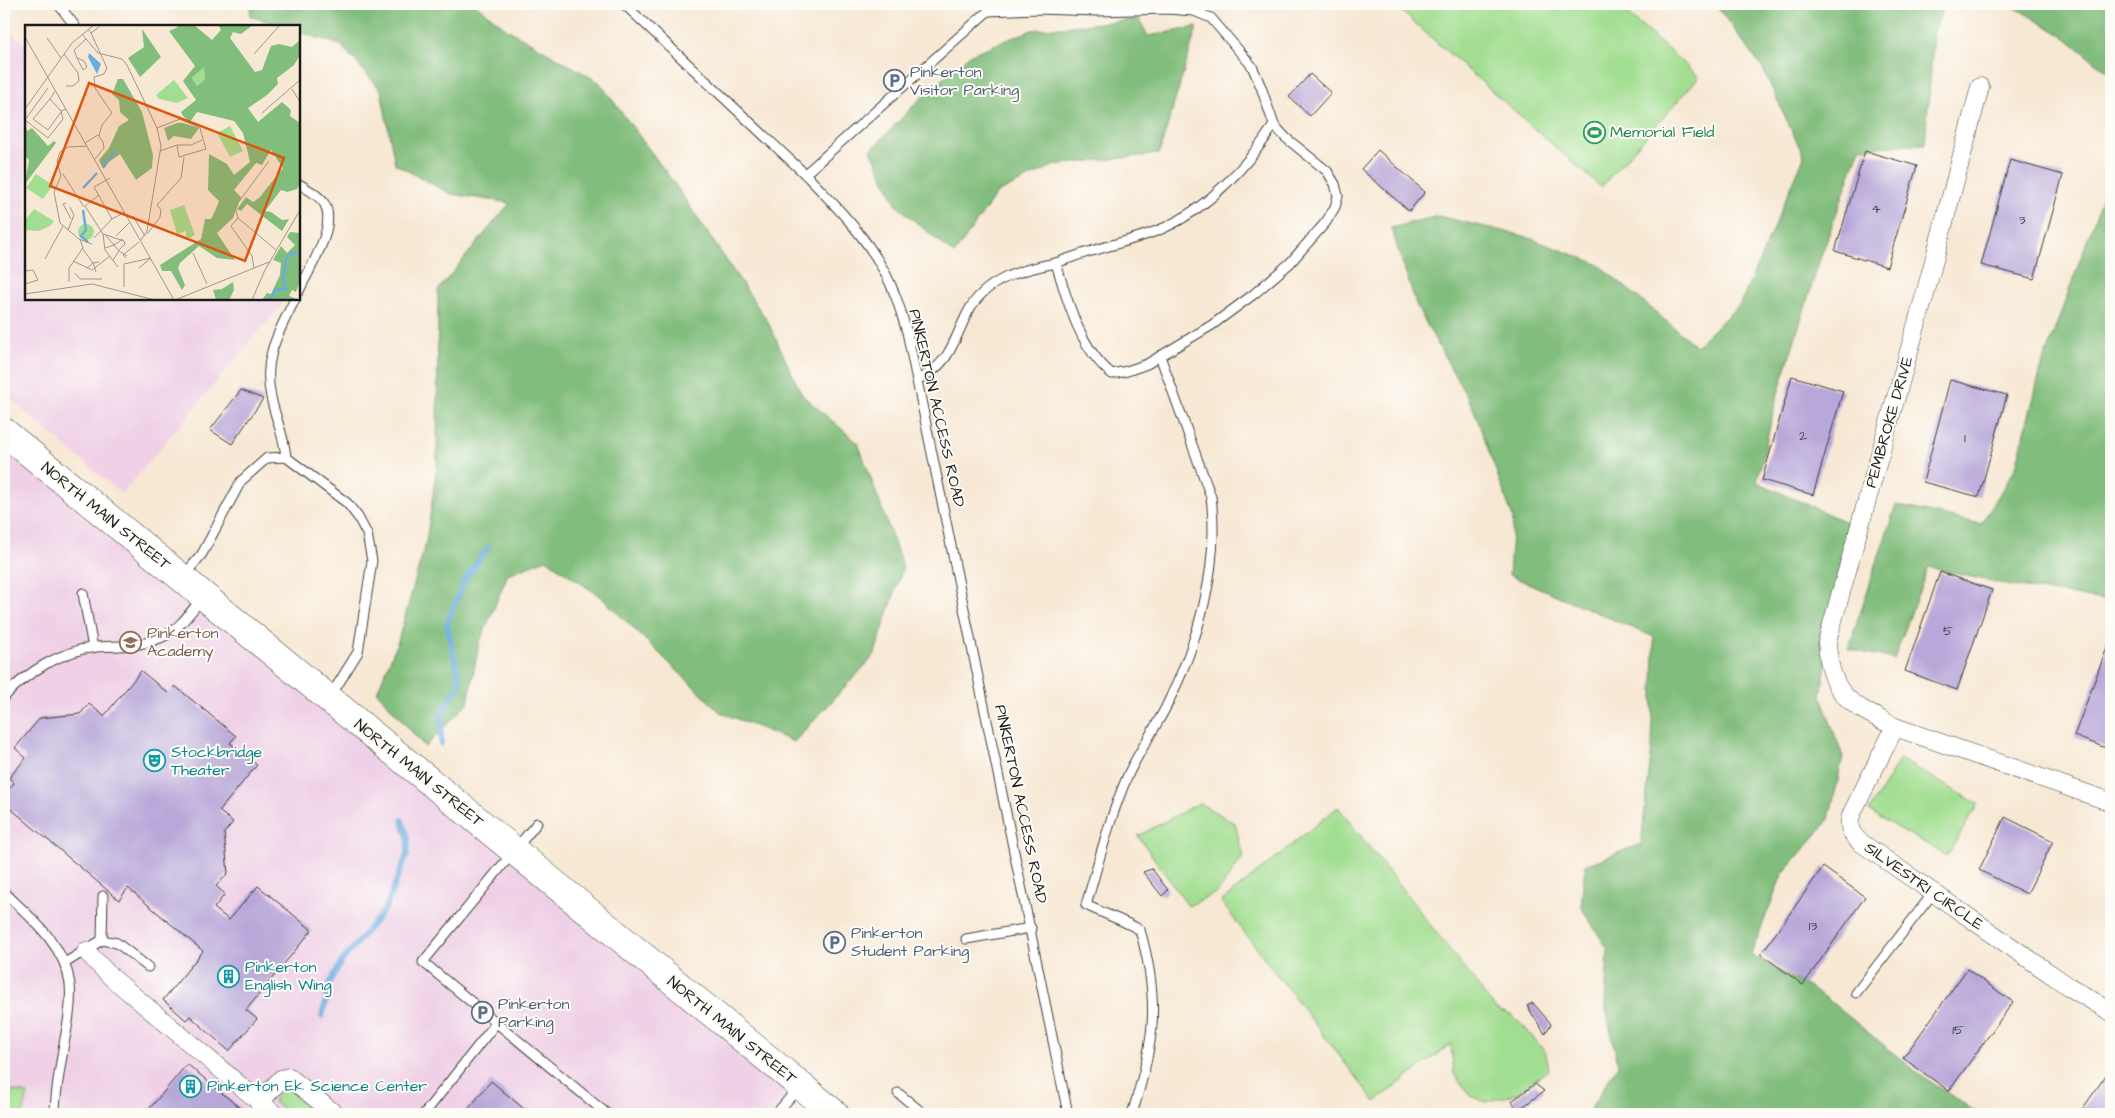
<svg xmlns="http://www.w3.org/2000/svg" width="2115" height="1118" viewBox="0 0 2115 1118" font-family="'Architects Daughter',sans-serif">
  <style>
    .built { fill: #efd0e6 }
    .green { fill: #a2de91; stroke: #5f7d56 }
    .forest { fill: #81bd7b; stroke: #4e6c4c }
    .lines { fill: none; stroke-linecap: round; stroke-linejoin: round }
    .stream { stroke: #69acde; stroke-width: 5.5 }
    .building { fill: #b8a7d9 }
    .lane-casing { stroke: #3d3b38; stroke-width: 11 }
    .street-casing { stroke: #3d3b38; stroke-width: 19 }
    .primary-casing { stroke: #3d3b38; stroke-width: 29 }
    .lane { stroke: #fff; stroke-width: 9 }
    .street { stroke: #fff; stroke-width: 18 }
    .primary { stroke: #fff; stroke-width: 28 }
    .labels { text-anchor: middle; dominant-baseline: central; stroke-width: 4; stroke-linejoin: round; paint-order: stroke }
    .number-label { font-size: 14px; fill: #433f4b }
    .service-label { font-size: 16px; fill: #4e5e75; stroke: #fdfcf7; text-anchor: start }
    .leisure-label { font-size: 16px; fill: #27864d; stroke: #fdfcf7; text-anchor: start }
    .street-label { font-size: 16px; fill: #1c1c1c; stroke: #fdfcf7 }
    .education-label { font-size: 16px; fill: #785e54; stroke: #fdfcf7; text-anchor: start }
    .culture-label { font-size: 16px; fill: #0d838f; stroke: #fdfcf7; text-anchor: start }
    .inset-river { fill: none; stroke: #69acde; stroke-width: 2.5 }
    .inset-road { fill: none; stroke: #9f968a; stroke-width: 1 }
    .view { fill: #de560d; fill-opacity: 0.15; stroke: #de560d; stroke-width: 2.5 }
    .inset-edge { fill: none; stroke: #1c1c1c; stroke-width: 2.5 }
  </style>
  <rect width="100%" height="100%" fill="#fdfcf7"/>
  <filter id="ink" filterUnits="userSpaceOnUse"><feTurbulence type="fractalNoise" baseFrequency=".02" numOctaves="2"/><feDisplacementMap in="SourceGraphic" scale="10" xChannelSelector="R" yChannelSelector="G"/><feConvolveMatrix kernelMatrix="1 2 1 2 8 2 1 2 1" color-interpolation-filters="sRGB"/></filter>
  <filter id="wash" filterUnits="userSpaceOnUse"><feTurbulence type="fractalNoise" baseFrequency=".0096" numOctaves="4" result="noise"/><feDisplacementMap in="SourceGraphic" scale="20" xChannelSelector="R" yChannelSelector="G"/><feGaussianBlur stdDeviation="1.12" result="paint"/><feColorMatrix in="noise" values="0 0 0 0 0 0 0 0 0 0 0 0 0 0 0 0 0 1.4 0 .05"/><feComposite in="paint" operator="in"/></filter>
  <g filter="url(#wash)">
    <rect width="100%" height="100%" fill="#f7e8d4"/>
    <g class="built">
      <polygon points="4,26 26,45 26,299 286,299 122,494 4,394"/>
      <polygon points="4,432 812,1095 795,1114 4,1114"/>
    </g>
    <g class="green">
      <polygon points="1393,4 1616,4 1699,77 1601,187"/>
      <polygon points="1900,759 1978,804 1947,856 1869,811"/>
      <polygon points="1199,803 1235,823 1243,857 1218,892 1188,906 1138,836"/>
      <polygon points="1338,807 1496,1009 1513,1016 1525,1028 1546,1053 1549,1069 1516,1094 1486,1102 1471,1096 1454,1074 1451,1044 1375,1102 1221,902"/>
      <polygon points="287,1086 300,1097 300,1102 312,1112 316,1111 321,1114 289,1114 274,1102 274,1099 283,1087"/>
      <polygon points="4,1089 28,1094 23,1114 4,1114"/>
    </g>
    <g class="forest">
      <polygon points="251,4 475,4 507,29 599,82 674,183 768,322 802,395 858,443 903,567 874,656 794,742 720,712 601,597 546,559 508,574 479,644 468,703 425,747 377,692 398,641 426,542 437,467 438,290 510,203 451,194 395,164 381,90 341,45 299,32 299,26 282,26 250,16"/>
      <polygon points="1715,4 1944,4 1934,32 1925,144 1860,148 1821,256 1776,400 1757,482 1848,523 1821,696 1843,757 1829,819 1782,875 1751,954 1826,998 1919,1074 1979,1114 1587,1114 1618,1065 1605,1004 1608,950 1581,907 1585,865 1641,844 1652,747 1654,637 1509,575 1513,518 1474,410 1417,307 1391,228 1438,216 1524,236 1598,264 1696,346 1741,303 1804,157 1762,67"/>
      <polygon points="2009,4 2111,4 2111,75 2065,37"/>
      <polygon points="1139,19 1148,36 1197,27 1159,154 1055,165 997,193 954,254 897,206 871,150 923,96 971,54 1032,30"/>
      <polygon points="2111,166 2111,601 2012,586 1928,567 1894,659 1848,649 1896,505 1981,524 2016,467 2042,365 2096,216"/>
    </g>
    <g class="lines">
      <g class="stream">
        <polyline points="441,744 442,711 460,684 447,624 464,581 488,547"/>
        <polyline points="322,1016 330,982 342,961 385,909 407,854 408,838 402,820"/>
      </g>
    </g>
    <g id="blocks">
      <g class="building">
        <polygon points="1310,74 1331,93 1310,116 1289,97"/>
        <polygon points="1378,150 1425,192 1409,211 1361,169"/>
        <polygon points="1865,151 1917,166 1887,267 1835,251"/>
        <polygon points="2010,160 2063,175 2034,279 1981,265"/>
        <polygon points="1792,376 1843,391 1813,495 1762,480"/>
        <polygon points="1950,380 2007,395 1979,497 1923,482"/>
        <polygon points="241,390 263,399 232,444 210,430"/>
        <polygon points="1940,572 1992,590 1957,690 1905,671"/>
        <polygon points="2111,637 2111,750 2074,736"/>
        <polygon points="141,671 168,693 175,686 236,736 230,743 257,765 219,811 233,822 224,833 228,873 216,886 225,894 214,908 229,920 258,886 312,930 246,1010 257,1019 229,1051 190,1016 186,1020 163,1000 203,951 128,888 119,900 4,803 4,795 14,783 9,778 26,758 15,748 40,718 80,714 89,704 104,716"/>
        <polygon points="2005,817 2053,841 2027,894 1979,870"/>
        <polygon points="1823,867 1865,897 1803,985 1761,954"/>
        <polygon points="1152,869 1168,890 1162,896 1143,872"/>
        <polygon points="1967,969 2013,1002 1949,1091 1903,1058"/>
        <polygon points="1533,1003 1551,1024 1545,1034 1527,1006"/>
        <polygon points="187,1064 240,1108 235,1114 145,1114"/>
        <polygon points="2111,1068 2111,1114 2079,1114"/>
        <polygon points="491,1081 530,1114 464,1114"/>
        <polygon points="1535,1084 1544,1091 1517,1111 1512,1101"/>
      </g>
    </g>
  </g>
  <g filter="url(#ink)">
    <use href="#blocks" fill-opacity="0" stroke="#3d3b38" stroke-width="1"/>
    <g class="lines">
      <defs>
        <g id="lane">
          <polyline points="58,4 75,26"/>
          <polyline points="624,4 805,174"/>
          <path d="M299,184C307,189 318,194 324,203C338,226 309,269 299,291"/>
          <path d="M917,380C951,364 952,343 968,312C985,279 1023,269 1056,263"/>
          <path d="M286,457C284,434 275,418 271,397C262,358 279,332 295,299"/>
          <polyline points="183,577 202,554 241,481 267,458 286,457 347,503 358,517 367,534 372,561 358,652 330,697"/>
          <polyline points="83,593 93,648"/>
          <path d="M4,697C27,672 61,651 96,647C117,646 140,647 160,638C178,631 190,613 201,599"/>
          <polyline points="537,823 423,962 607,1114"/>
          <path d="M4,892C30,917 65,945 70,984C72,1006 67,1028 63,1049C60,1071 55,1092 55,1114"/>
          <polyline points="966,939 1031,928"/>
          <polyline points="102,940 103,896"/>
          <polyline points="65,963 102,940 117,943 148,967"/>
          <polyline points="1856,993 1933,893"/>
          <polyline points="898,1093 924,1114"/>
          <polyline points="424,1114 497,1022"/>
          <polyline points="776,1114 798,1088"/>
          <path d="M1068,1114L907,332C903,320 900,307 895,295C877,247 840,210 805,174L988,11L1038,9L1098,11L1167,9L1194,11L1211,18L1252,66L1261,87L1274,125L1286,138L1327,171L1335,184L1338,196L1335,207L1326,222L1290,263L1254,294L1212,325L1147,364L1127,371L1112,374C1080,349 1067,300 1056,263C1068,259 1080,254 1092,251C1117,243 1142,238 1166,227C1209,207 1248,165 1274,125"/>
          <path d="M1132,1114C1154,1044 1161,1003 1140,930C1123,920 1104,914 1086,905C1099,861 1110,816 1128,775C1139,751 1155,729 1167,705C1198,643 1220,567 1211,497L1160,356"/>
        </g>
        <g id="street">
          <path d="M1895,727C1851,704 1830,697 1827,642L1924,298L1980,87"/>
          <path d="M2111,802L1895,727L1852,813C1847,825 1850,833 1860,842L2068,986L2111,1012"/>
          <polyline points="86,951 110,976 274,1114"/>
          <polyline points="259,1103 281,1079 289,1077 335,1114"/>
        </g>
        <polyline id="primary" points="4,432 835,1114"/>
      </defs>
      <use href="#lane" class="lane-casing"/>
      <use href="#street" class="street-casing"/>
      <use href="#primary" class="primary-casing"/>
      <use href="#lane" class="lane"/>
      <use href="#street" class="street"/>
      <use href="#primary" class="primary"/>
    </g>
  </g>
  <defs>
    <symbol id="parking-ring" viewBox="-11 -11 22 22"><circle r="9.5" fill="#fdfcf7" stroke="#5c6f8a" stroke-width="1.5"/><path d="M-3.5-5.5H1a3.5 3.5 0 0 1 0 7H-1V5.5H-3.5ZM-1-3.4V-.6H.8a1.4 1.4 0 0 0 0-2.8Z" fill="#5c6f8a"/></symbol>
    <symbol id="stadium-ring" viewBox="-11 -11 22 22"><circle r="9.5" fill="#fdfcf7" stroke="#2e9e5b" stroke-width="1.5"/><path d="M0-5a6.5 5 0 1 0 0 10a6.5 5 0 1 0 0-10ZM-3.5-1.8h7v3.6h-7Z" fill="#2e9e5b"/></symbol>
    <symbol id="school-ring" viewBox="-11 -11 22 22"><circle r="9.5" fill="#fdfcf7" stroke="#8d6e63" stroke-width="1.5"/><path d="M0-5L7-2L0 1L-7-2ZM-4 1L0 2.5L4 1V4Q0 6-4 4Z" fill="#8d6e63"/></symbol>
    <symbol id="theatre-ring" viewBox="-11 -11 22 22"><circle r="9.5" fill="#fdfcf7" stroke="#0f9aa8" stroke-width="1.5"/><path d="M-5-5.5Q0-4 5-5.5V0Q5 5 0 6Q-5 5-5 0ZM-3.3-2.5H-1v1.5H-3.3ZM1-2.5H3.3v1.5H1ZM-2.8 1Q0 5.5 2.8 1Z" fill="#0f9aa8"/></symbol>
    <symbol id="building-ring" viewBox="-11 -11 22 22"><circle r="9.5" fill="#fdfcf7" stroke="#0f9aa8" stroke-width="1.5"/><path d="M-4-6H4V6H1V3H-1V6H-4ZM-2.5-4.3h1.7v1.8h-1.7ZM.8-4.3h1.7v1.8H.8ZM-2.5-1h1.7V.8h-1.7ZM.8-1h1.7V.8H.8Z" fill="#0f9aa8"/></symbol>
  </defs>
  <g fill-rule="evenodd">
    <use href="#parking-ring" x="882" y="68" width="25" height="25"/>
    <use href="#stadium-ring" x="1582" y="120" width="25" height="25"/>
    <use href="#school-ring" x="118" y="630" width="25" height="25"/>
    <use href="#theatre-ring" x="142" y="748" width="25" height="25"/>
    <use href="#parking-ring" x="822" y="930" width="25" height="25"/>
    <use href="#building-ring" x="216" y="964" width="25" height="25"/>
    <use href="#parking-ring" x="470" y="1000" width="25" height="25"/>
    <use href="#building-ring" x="178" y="1074" width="25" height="25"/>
  </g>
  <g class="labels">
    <g class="number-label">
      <text x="1876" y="209">4</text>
      <text x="2022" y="220">3</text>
      <text x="1803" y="436">2</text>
      <text x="1965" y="438">1</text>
      <text x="1948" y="631">5</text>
      <text x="1813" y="926">13</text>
      <text x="1958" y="1030">15</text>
    </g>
    <g class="service-label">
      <text x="910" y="72">Pinkerton<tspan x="910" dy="18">Visitor Parking</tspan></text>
      <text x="851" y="933">Pinkerton<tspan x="851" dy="18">Student Parking</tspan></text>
      <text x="498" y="1004">Pinkerton<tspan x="498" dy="18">Parking</tspan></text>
    </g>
    <g class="leisure-label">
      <text x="1610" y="132">Memorial Field</text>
    </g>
    <g class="street-label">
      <text transform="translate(937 408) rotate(77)">PINKERTON ACCESS ROAD</text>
      <text transform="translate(1889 422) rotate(-74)">PEMBROKE DRIVE</text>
      <text transform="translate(106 516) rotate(39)">NORTH MAIN STREET</text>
      <text transform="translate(419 773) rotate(39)">NORTH MAIN STREET</text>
      <text transform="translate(1021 804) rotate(78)">PINKERTON ACCESS ROAD</text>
      <text transform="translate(1924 886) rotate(35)">SILVESTRI CIRCLE</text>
      <text transform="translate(732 1030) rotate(39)">NORTH MAIN STREET</text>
    </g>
    <g class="education-label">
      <text x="147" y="633">Pinkerton<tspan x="147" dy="18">Academy</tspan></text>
    </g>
    <g class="culture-label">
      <text x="171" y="752">Stockbridge<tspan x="171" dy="18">Theater</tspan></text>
      <text x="245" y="967">Pinkerton<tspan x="245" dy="18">English Wing</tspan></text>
      <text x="207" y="1086">Pinkerton Ek Science Center</text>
    </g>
  </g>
  <g transform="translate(25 25)">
    <rect width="275" height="275" fill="#f7e8d4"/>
    <path d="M179,42L180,54L172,61L167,53ZM149,55L163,73L152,78L134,74L131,70ZM205,101L218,126L205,132L192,108ZM11,149L28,160L18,174L1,163ZM159,180L170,210L165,213L161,212V206L152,209L145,185ZM9,184L29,196L25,201L14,206L0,205V195ZM53 207a8 8 0 1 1 16 0a8 8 0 1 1-16 0Z" fill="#a2de91"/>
    <path d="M151,0H169L187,15L196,5L193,0H228L216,9L208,7L205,13L230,47L237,45L246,21L254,19L267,22L275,15V30L269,40L252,53L253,59L242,70L223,83L233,97L257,77L266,85L265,91L275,98V159L272,164L262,167L256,165L240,186L246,187L257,195L264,194L257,206L222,179L216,186L212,184L221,172L228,177L234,173L258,143L246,125L237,140L231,138L209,165L216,172L208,193L192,208L210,235L192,233L174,221L155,238L153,243L160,260L157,265L146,246H137L135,240L176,214L180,194H186L190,186L194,176L183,165L184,129L202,139L209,150L225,137L218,108L209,96L172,87L165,97L158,91L156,87L171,75L158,56L170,41L144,6L153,2ZM179,42L180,54L172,61L167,53ZM117,4L136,32L115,52L103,33L119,22ZM93,54H98L117,87L128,130L127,143L111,155L95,129L77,142L74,135L84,123L94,101L104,95L95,87L94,75L87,69ZM152,98H158L174,103L166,114L149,111L143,116L139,103ZM0,99L2,106L7,103L23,121L29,116L31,118L0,159L4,135L0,131ZM265,207L275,208V256L271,267L267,265L264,271L275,275H237L242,268L246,269L255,250L256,238L248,235L256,221L262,228L270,220L262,212ZM208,257L209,265L204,275H191L188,265L197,264Z" fill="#81bd7b" fill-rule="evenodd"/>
    <path d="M64,28L76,39L72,49L63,32Z" fill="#69acde"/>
    <path class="inset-river" d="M78,143L90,126M58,163L72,148M58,185L61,205L56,211L63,217M245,275L250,265L261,264L258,253L261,235L265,229L275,228"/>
    <path class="inset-road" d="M63,4L66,8L74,2M66,8L82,43L79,49L69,52L70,63L87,88L77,100L74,111M57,9L73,28L97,34L102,40L132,103M0,12L149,275M22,13L36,33M39,29L53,48L54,56L48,61H41M229,29L255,0M52,33L59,36L62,42L58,45L52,33L49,25L61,14M23,63L0,95L23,113L38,94L36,86M267,64L275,77M30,66L25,74L36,86L41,84M25,74L8,94L23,105L36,87M0,84L47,18L69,0M237,88L275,55M60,118L73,110L78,117L79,123L70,134M62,121L43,122L35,127L32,137L36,151L29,167L35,198L54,214L67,219M135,126L152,120M38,149L59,182M85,153L69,162L87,194M74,170L60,181L78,209L80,225L93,242M41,178L38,179L46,194M108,191L120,211M213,193L210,182L244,136M43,205L49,190L45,182M78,209L99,216L100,219L94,225M122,209L135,192L136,185L132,180L156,153L159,132M91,211L104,198M69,213L87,194L100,187M116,215L122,206L136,121L132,103L155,94L175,103L181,124L154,132L152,120H166L177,115M57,223L68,238L74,237M80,223L89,220L81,211M94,226L89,220L98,214M168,228L182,259M101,233L98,230L114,217M20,234L38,201M88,235L94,226L102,231M48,236L67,245L85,231M62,243L68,238L71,247M229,243L227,231L206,201L213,193L251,225M0,246L8,245L13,255L0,259M50,248L55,254H77M44,257V243L58,223L55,214M99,262V239L126,233L114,243M0,269L67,259L130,275M150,275L244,237M227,275L240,245L275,185"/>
    <path class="view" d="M64,58L259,133L220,236L25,161Z"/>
    <rect width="275" height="275" class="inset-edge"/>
  </g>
  <rect width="2115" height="1118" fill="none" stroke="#fdfcf7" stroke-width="20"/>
</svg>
